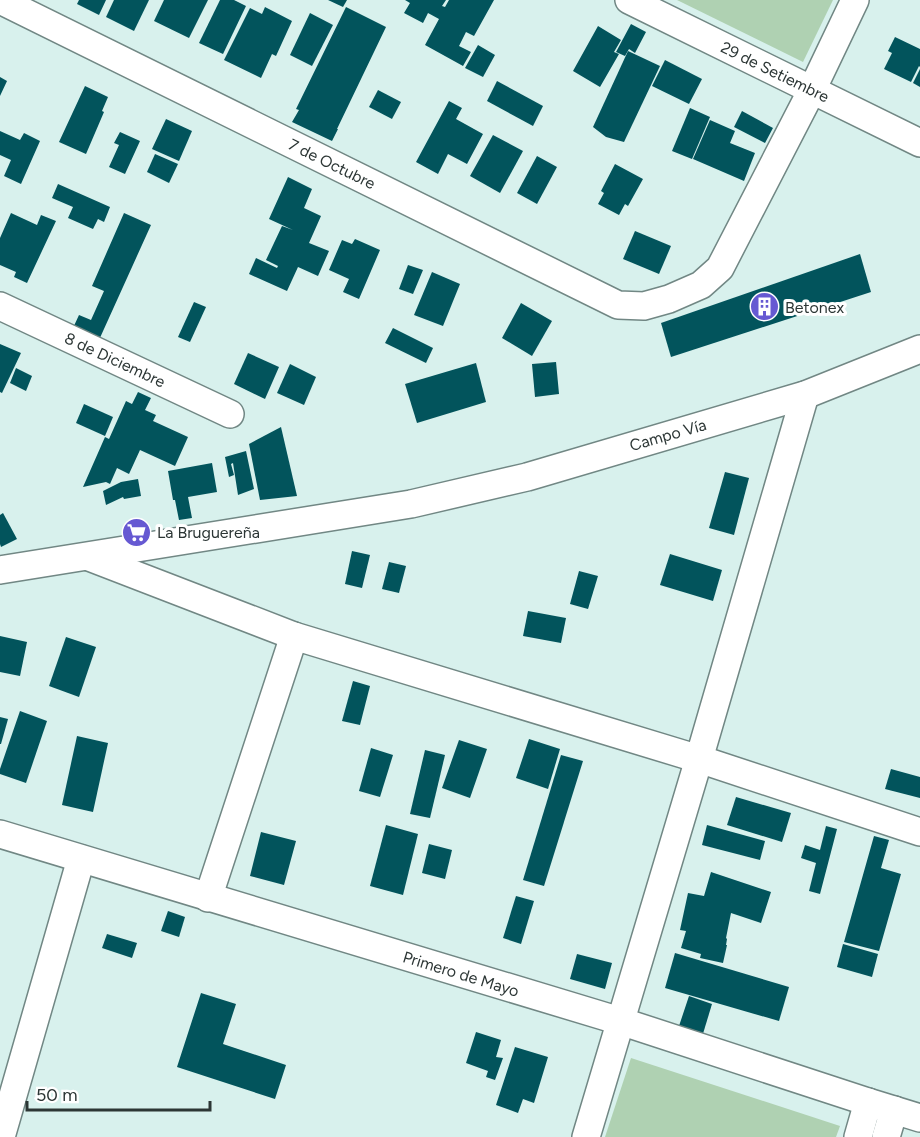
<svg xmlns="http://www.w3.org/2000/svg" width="920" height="1137" viewBox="0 0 920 1137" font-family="Figtree,sans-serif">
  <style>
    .green { fill: #afd1b2 }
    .building { fill: #02545c }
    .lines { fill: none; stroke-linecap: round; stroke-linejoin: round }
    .minor-casing { stroke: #718784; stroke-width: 30 }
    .minor { stroke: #fff; stroke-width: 27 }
    .labels { text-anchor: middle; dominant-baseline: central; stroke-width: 6; stroke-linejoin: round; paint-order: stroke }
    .street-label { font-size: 16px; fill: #2c3635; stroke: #fff }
    .poi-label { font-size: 16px; fill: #2c3635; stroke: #fff; text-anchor: start }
  </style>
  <rect width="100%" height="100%" fill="#d8f1ed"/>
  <g class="green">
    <polygon points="677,0 833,0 803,62"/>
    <polygon points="631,1058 840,1126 836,1137 605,1137"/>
  </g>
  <g class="building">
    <polygon points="79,0 106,0 99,15 77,4"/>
    <polygon points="114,0 149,0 134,31 106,17"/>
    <polygon points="164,0 208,0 189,38 154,21"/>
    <polygon points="220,0 234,0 246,6 223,54 199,43"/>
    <polygon points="328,0 347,0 343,7"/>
    <polygon points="405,0 446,0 442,6 445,7 449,0 494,0 474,36 466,32 459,46 471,52 463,66 425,45 439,19 428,13 423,23 404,13 410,3"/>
    <polygon points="265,7 292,21 276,56 272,54 261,78 224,60 250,8 262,14"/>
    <polygon points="346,7 386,27 337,129 338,129 332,141 292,122 299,110 296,109"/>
    <polygon points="310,13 333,25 312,66 290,55"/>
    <polygon points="631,24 646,32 635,53 629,49 625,56 616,52"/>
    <polygon points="598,26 621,40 614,52 619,54 600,87 573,71"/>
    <polygon points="895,37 920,49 920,67 919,66 911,82 884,69 892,53 888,51"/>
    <polygon points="478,45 495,55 483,77 465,68"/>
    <polygon points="628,51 660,66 624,142 606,137 593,127"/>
    <polygon points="665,60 702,79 689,104 652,86"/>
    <polygon points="920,69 920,87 913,83"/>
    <polygon points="0,77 7,81 0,96"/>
    <polygon points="497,81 543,106 533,126 487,101"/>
    <polygon points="85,86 108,97 102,111 104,112 86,154 59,142"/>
    <polygon points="378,90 401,102 392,119 369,107"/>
    <polygon points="449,101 462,108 456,119 483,134 467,164 448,154 438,174 416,162"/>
    <polygon points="690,108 710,117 692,159 672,151"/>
    <polygon points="742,111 773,128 765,143 734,127"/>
    <polygon points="166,119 192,131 179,161 152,149"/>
    <polygon points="710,120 735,131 730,143 755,153 744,181 693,159"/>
    <polygon points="0,131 20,140 24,133 40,141 21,184 4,176 11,160 0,155"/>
    <polygon points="120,132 140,141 125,174 109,167 119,145 114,143"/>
    <polygon points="493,135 523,151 500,193 470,176"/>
    <polygon points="155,154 178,164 169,183 147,172"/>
    <polygon points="537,156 557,167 537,204 517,193"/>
    <polygon points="615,164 643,179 628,206 625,204 619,215 598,204 604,193 601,191"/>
    <polygon points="288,177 312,189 304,208 321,216 309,243 329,251 318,276 298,267 287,291 249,274 256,258 277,268 278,266 266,260 282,226 293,230 269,219"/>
    <polygon points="58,184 110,207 104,222 98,219 93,229 68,218 73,207 52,198"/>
    <polygon points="11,213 37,225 41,215 56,221 27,283 14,277 16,272 0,265 0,238"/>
    <polygon points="124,213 151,225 99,340 73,328 79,315 91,320 104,291 92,286"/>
    <polygon points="635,231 671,246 659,274 623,259"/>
    <polygon points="355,239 380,250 359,299 343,292 349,279 329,270 342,240 352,244"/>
    <polygon points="860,254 871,292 671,357 661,323"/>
    <polygon points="408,265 423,270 413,294 399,289"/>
    <polygon points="432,272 460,284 443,326 414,315"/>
    <polygon points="194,302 206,307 190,342 178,337"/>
    <polygon points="521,303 552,321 532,356 502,338"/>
    <polygon points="393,328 433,348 426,363 385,343"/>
    <polygon points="0,344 21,353 2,393 0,392"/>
    <polygon points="248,353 279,367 265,399 234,384"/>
    <polygon points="556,362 559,394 535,397 532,364"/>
    <polygon points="476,363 486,402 417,423 405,384"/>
    <polygon points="290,364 316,377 304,405 277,393"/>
    <polygon points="16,368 32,376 26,391 10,383"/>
    <polygon points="138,392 151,398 145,410 156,415 153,421 188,437 175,466 140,450 129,474 117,468 110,484 106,482 83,487 105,437 109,439 126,401 132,404"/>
    <polygon points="84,404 113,417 105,436 76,423"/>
    <polygon points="281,427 297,496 260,500 249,444"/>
    <polygon points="246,451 254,489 238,495 233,463 231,464 234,475 229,477 225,457"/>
    <polygon points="212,463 217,492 188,497 192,518 179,520 175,500 173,500 168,471"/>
    <polygon points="725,472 749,478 734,535 709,528"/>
    <polygon points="138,479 141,496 124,499 123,497 106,505 103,491 121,482"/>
    <polygon points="3,513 17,539 1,547 0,544 0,515"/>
    <polygon points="352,551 370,555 362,588 345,584"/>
    <polygon points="670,554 722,570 713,601 660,585"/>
    <polygon points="389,562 406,566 399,593 382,589"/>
    <polygon points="579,571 598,576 588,609 570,604"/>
    <polygon points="528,611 566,618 561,643 523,636"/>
    <polygon points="0,636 27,642 20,676 0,672"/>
    <polygon points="66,637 96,647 79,697 49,686"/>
    <polygon points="353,681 370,686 360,725 342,721"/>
    <polygon points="20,711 47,721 26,783 0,774 0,769"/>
    <polygon points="0,717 8,719 1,744 0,744"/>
    <polygon points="77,736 108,743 93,812 62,805"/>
    <polygon points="529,739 560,749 548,789 516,778"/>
    <polygon points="459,740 487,749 470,798 442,788"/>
    <polygon points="371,748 393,755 380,797 359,791"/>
    <polygon points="425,750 445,755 430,818 410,814"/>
    <polygon points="561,755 583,761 544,886 523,880"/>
    <polygon points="891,769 920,777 920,798 885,789"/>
    <polygon points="736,797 791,813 782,842 727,825"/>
    <polygon points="386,825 418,834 403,895 370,886"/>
    <polygon points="707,825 765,841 760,860 702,845"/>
    <polygon points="826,826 837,829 820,894 809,891 816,863 801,858 805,845 820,850"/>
    <polygon points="261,832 296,841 284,885 250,876"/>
    <polygon points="874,836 889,840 881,868 901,874 879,951 844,942"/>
    <polygon points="429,844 452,850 445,879 422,873"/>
    <polygon points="711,872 771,892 761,923 731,913 726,938 727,939 726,945 727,945 723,963 700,958 701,954 681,948 686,931 680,930 688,893 704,896"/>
    <polygon points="516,896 534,901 521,944 503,938"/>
    <polygon points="168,911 185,917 179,937 161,931"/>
    <polygon points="107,934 137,943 132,958 102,948"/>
    <polygon points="843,944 878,954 872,977 837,967"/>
    <polygon points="675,953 789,987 779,1021 665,988"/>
    <polygon points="577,954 612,963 605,989 570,979"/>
    <polygon points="201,993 236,1004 223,1044 286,1065 275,1099 177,1067"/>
    <polygon points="689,996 712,1004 702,1037 678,1029"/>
    <polygon points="476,1032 501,1040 496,1057 503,1058 495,1080 486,1077 488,1071 466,1063"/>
    <polygon points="515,1047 548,1057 534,1103 523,1099 518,1113 496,1105"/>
  </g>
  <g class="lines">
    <defs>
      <g id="minor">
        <polyline points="0,0 618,305 644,306 669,299 701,285 720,268 812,90 855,0"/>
        <polyline points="629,0 920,143"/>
        <polyline points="0,306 230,414"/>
        <polyline points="89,557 294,636 699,759 920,832"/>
        <polyline points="0,570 411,504 527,477 805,395 920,349"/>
        <polyline points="0,834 620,1021 868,1102 920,1118"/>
        <polyline points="208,898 294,636"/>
        <polyline points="1,1137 81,859"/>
        <polyline points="586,1137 699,759 805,395"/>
        <polyline points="858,1137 868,1102"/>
        <polyline points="886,1137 894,1110"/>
      </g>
    </defs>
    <use href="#minor" class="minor-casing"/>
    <use href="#minor" class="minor"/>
  </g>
  <defs>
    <symbol id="building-disc" viewBox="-11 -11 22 22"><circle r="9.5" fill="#6659d2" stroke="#fff"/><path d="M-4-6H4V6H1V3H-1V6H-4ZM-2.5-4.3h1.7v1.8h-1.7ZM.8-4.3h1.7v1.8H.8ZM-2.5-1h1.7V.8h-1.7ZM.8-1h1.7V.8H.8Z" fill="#fff"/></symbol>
    <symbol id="supermarket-disc" viewBox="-11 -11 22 22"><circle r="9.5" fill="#6659d2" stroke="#fff"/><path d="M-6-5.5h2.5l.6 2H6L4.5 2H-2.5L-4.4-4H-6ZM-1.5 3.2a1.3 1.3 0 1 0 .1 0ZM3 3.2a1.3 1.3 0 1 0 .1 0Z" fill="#fff"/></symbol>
  </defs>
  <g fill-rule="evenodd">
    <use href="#building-disc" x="748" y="290" width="33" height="33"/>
    <use href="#supermarket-disc" x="120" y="516" width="33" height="33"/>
  </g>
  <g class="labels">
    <g class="street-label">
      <text transform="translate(775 72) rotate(26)">29 de Setiembre</text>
      <text transform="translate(332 164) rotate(26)">7 de Octubre</text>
      <text transform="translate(115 360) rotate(25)">8 de Diciembre</text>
      <text transform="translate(668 435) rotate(-16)">Campo Vía</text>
      <text transform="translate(461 974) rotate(17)">Primero de Mayo</text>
    </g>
    <g class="poi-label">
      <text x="785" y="307">Betonex</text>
      <text x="157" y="532">La Bruguereña</text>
    </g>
  </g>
  <path d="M27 1101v9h183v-9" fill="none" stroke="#2c3635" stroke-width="3"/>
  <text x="36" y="1101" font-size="18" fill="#2c3635" stroke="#ffffff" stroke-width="4.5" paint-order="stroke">50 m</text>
</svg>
